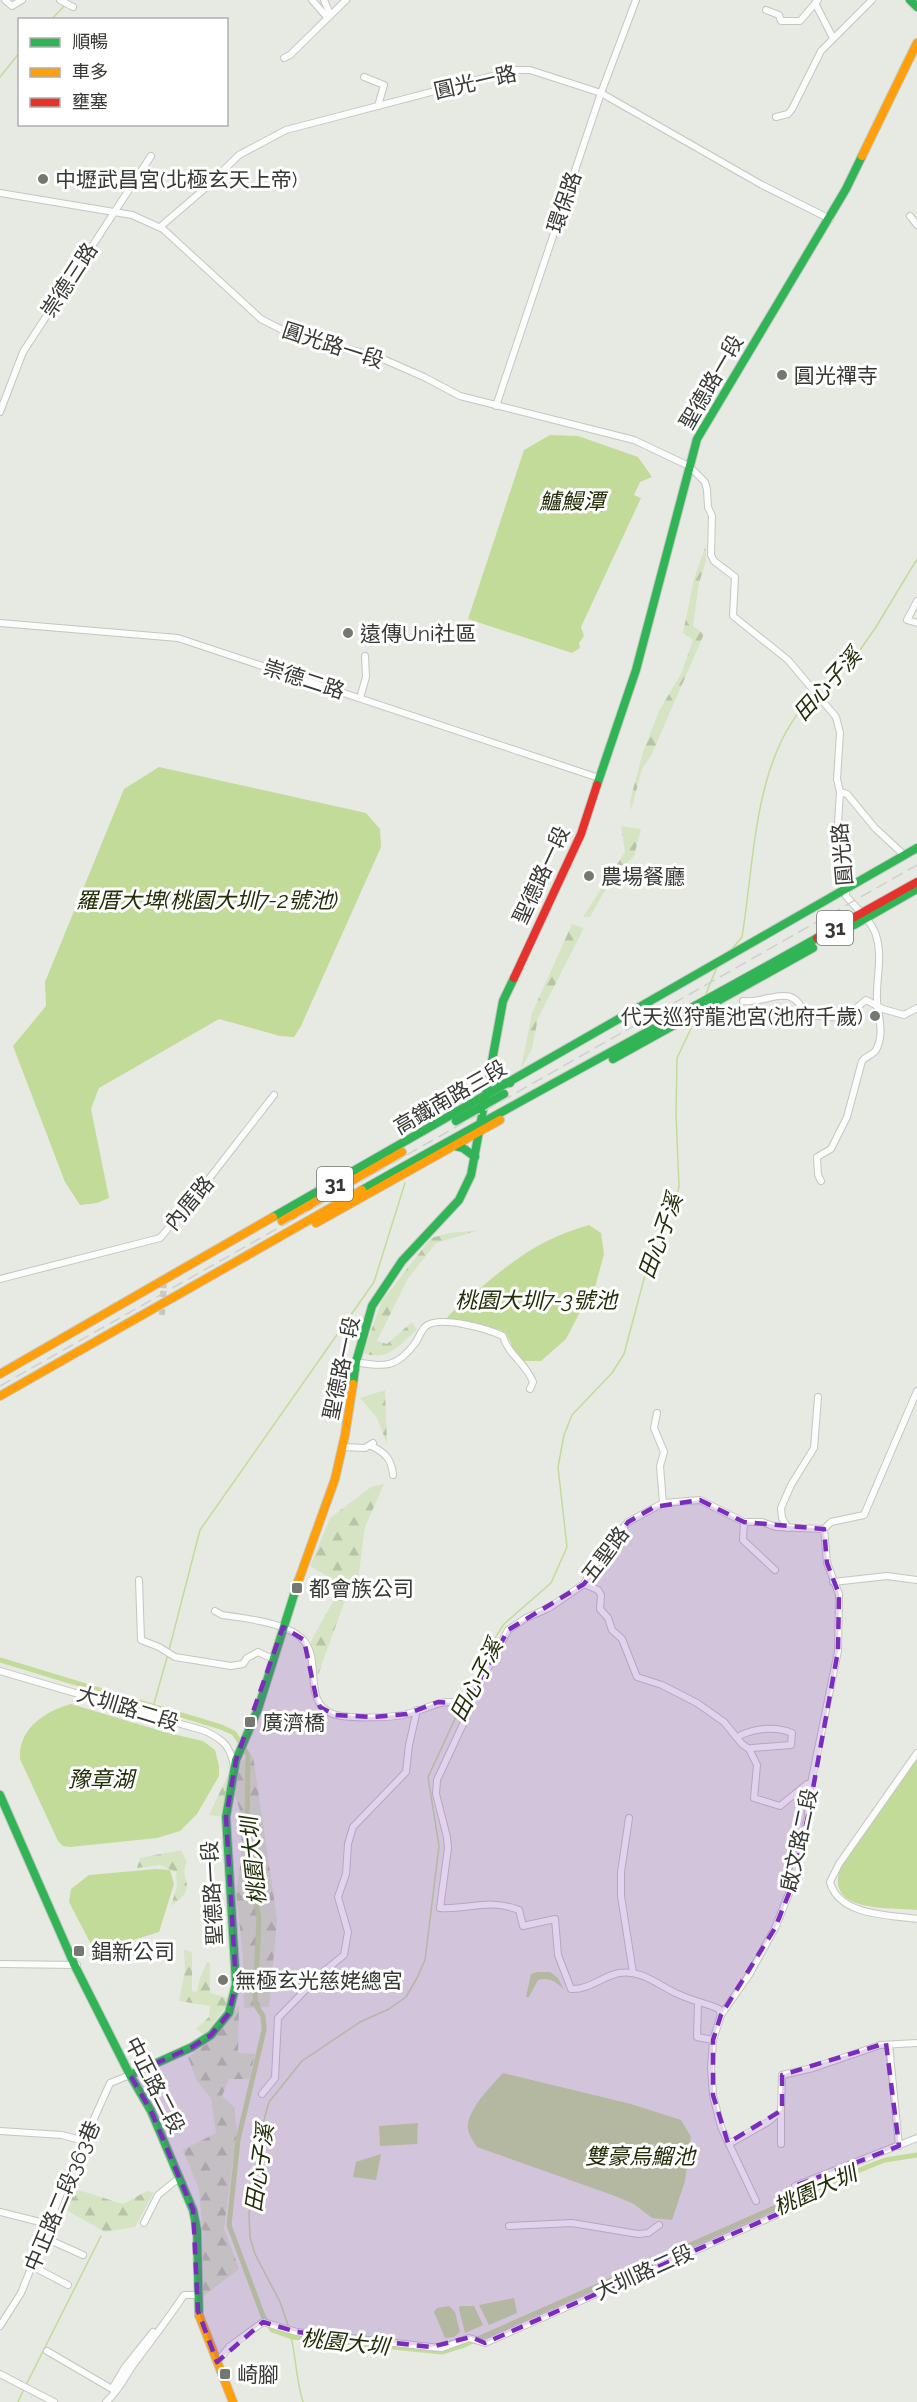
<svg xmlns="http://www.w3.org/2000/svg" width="917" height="2402" viewBox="0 0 917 2402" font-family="Raleway,'Noto Sans TC',sans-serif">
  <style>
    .forest { fill: url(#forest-firs) }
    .water { fill: #c2db99 }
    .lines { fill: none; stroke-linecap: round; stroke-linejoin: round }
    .stream { stroke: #c2db99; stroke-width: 1.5 }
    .canal { stroke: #c2db99; stroke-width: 5 }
    .street-tunnel { stroke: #c4c7c0; stroke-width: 6; stroke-dasharray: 6 3; stroke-linecap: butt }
    .street-casing { stroke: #c4c6c1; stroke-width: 8 }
    .fast-casing { stroke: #c4c6c1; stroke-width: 10 }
    .slow-casing { stroke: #c4c6c1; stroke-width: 10 }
    .jam-casing { stroke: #c4c6c1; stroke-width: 10 }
    .street { stroke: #fbfcfb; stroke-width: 6 }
    .fast { stroke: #30b455; stroke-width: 8 }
    .slow { stroke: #ff9f0a; stroke-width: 8 }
    .jam { stroke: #e5322d; stroke-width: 8 }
    .rail { stroke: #cfd0ce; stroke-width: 1.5; stroke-dasharray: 12 6; stroke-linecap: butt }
    .marked { fill: #7b2cbf; fill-opacity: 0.2; stroke: #7b2cbf; stroke-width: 4.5; stroke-dasharray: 12 8; stroke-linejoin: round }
    .poi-dot { fill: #757771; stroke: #fff; stroke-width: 2 }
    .labels { text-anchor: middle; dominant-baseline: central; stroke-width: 6; stroke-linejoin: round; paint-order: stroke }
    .shield { fill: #fff; stroke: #737471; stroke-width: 1.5 }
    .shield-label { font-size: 20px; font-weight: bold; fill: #373934 }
    .street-label { font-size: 21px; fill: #373934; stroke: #fff }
    .poi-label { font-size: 21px; fill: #373934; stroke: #fff; text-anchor: start }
    .water-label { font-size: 22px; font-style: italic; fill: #212e07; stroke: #fff }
  </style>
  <defs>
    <pattern id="forest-firs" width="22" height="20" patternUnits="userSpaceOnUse" patternTransform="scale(1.5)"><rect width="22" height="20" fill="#d6e4c3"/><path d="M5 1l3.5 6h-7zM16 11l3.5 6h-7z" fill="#b8c4a8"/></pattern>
  </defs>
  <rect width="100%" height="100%" fill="#e7eae3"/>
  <g class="forest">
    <polygon points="706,545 706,561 699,583 693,626 704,634 651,756 642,769 631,811 630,801 643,752 659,711 681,674 693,640 683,633 694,579"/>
    <polygon points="621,826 641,829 634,856 612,878 590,917 583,917 625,852"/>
    <polygon points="572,924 584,928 538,1018 532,1049 521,1069 532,1013"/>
    <path d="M480,1230L436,1243L407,1280L377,1341L387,1344L412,1322L417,1330C399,1345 389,1362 363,1353L382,1301L431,1238L450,1233Z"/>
    <polygon points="385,1390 387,1444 377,1418 360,1398"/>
    <polygon points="384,1484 365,1527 357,1588 344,1603 318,1675 310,1643 342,1585 310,1566 330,1518 371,1487"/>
    <polygon points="253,1756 277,1919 269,2007 244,2008 243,1955 236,1893 241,1861 242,1818 234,1791 240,1761"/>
    <polygon points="230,1771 223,1817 209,1815"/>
    <path d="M181,1850L187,1862C177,1882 202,1885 171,1906L177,1886L176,1872L160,1865L137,1868L140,1858Z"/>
    <polygon points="184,1949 192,1953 192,1991 197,1992 200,1978 207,1962 210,1963 210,1993 228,1998 225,2008 204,2035 196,2029 209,2017 210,2006 179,2001 185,1971"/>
    <polygon points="239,2005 238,2053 255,2054 249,2079 229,2079 222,2096 234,2107 237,2130 224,2229 239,2269 202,2297 203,2237 199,2189 183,2150 216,2133 211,2098 197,2081 188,2057 216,2037"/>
    <polygon points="72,2188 123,2204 147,2191 154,2192 135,2227 105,2232 64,2209"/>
  </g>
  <g class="water">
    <polygon points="550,435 578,436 638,457 652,477 640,482 634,495 641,498 581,627 584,636 579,643 580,648 572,653 468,619 524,450"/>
    <polygon points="159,767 366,813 380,829 381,847 301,1026 294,1037 280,1036 219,1019 99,1088 91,1109 109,1198 97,1203 80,1205 65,1182 13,1046 46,1006 45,982 124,789"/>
    <path d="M589,1225L601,1233L604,1254L592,1298L580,1312L566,1339L541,1361H523L516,1355L509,1339L501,1330L446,1319C455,1308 467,1300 477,1291C513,1260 542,1238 589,1225Z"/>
    <path d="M71,1704L168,1733L203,1741L215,1750L219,1766V1776L197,1814L180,1831L157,1838L70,1847L63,1846L58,1841L20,1759C18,1729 45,1711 71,1704Z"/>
    <path d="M917,1759V1910C887,1907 823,1913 841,1866Z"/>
    <polygon points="156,1869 170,1870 174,1884 159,1932 95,1952 69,1902 71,1889 89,1875"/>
    <path d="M537,1972H550L558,1978L564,1990C557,1982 549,1977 538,1980L529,1997H526L531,1974Z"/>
    <path d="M503,2073L631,2104L681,2120L691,2137L685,2181L672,2220L652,2218L634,2204L615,2196L477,2147C474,2142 469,2135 468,2130C465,2112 492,2085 503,2073Z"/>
    <polygon points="418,2123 417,2144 380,2146 379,2126"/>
    <polygon points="381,2154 376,2180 353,2177 356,2162"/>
    <polygon points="514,2298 517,2313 489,2325 479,2305"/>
    <polygon points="449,2306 455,2312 460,2332 454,2337 445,2338 434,2312 437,2308"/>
    <polygon points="460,2306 474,2306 483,2325 465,2333 459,2309"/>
  </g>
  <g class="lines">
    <g class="stream">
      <polyline points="51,20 65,5"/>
      <polyline points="0,77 20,52"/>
      <polyline points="818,691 851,663 876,627 917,559"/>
      <path d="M731,950L742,937C755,859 753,753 814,695"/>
      <polyline points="705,996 717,967"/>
      <polyline points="169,1650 200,1530 374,1282 405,1183"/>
      <polyline points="464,1700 480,1671 490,1646 504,1624 551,1583 567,1547 558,1467 564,1435 572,1415 612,1373 624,1354 652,1249 671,1215 679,1187 676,1114 677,1058 695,1020"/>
      <polyline points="153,1707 168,1654"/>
      <polyline points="289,2328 280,2302 255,2254 250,2237 249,2214 262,2127 269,2102 302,2061 360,2022 389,2009 406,1997 417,1978 425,1960 439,1846 428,1777 462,1704"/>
      <path d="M290,2332C296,2356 296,2380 303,2402"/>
      <polyline points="26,2385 101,2236"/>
      <polyline points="18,2402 24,2389"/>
    </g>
    <polyline class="canal" points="0,1660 221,1727 234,1733 248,1755 247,1829 250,1872 259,1918 255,2004 263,2016 264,2030 238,2140 229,2225 263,2316 272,2330 292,2337 442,2352 464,2345 867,2167 885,2160 917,2155"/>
    <polyline class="street-tunnel" points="162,1315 164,1278"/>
    <defs>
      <g id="street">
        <polyline points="5,0 12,6 22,0"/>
        <polyline points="60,0 73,7"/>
        <polyline points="312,0 327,17"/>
        <polyline points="324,0 330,14"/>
        <polyline points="815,3 833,38"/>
        <polyline points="766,10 779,15 781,21 800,21 818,0"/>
        <polyline points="284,58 290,55 346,0"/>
        <polyline points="364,77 384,85 378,106"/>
        <polyline points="776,117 788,114 792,109 821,51 872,0"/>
        <path d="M0,193L132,215L163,229L261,319L296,337L376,356L424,377L460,396L634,440L689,466L705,482L707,490L708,507L712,516L711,555L714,561L735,577L733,616L788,660L836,717L840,733L837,779L840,792L838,823L847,856L846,896C856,908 871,920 876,935C883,957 876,978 877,1000C878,1017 885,1033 876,1050C873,1055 866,1056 862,1061L847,1117L831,1149L817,1157L818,1175L821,1181"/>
        <polyline points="910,216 917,225"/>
        <polyline points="160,227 202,191 239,155 286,130 515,70 530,70 601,93 762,185 830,219"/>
        <polyline points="496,406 601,93 636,0"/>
        <polyline points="0,412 23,352 151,156"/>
        <polyline points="917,601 907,620 917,623"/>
        <polyline points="0,623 178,638 599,778"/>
        <polyline points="360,698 366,677 365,656"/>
        <polyline points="840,792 847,794 875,828 904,855"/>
        <path d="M743,1001C769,1004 792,980 805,1015L844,1018L866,1000L883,1009L904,1015L917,1008"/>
        <polyline points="0,1279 160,1238 194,1198 274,1095"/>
        <path d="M356,1362C386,1368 398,1367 416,1342C419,1337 422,1329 426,1326C440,1315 488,1329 503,1336C508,1355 526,1363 533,1382L530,1389"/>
        <polyline points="657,1413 654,1428 664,1452 660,1466 663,1503"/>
        <path d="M371,1446C385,1452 392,1460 393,1475"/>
        <polyline points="343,1447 365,1448 373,1443"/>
        <polyline points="744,1522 743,1540 775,1570"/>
        <polyline points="788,1528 782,1518 781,1508 791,1485 814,1448 818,1397"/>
        <polyline points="824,1529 831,1522 864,1515 917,1391"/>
        <polyline points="139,1580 141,1640 159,1647 175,1657 231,1666 243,1664 247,1658 258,1652 273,1659"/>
        <polyline points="833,1582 887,1576 917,1580"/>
        <polyline points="584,1584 598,1590 601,1595 600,1609 608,1618 612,1630 622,1639 637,1677 662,1685 697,1703 724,1722 742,1744 749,1749 757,1765 754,1798 780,1806 807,1784 811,1784"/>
        <path d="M215,1611L222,1615C244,1618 290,1623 304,1641C322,1663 302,1702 333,1714C346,1719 393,1718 407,1714C435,1707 436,1698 469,1704"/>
        <path d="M0,1671L205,1731C224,1740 230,1746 234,1766"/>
        <path d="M741,1735C756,1728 777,1726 792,1733L791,1745L752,1748"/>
        <path d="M917,1753L839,1864L830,1882C839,1916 889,1915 917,1919"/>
        <polyline points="629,1818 621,1872 621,1896 633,1973"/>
        <polyline points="0,1964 77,1965"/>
        <polyline points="698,2002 697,2037 713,2040"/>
        <path d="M721,2015L719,2009C706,2003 693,2001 680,1995C660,1987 643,1969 619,1973C603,1976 589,1990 571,1989L558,1955L555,1919L523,1926L519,1910C488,1898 470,1910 440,1908L448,1848L447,1837L436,1794L437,1780L464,1722L473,1696L508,1630L526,1618L549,1608L584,1584L597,1560L628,1522L663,1503L700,1500L744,1522H762L776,1527L824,1529"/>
        <polyline points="889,2045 899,2146"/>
        <polyline points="262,2094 275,2078 278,2018 322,1973 344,1955 348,1932 338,1897 346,1874 348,1844 353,1827 406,1772 409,1745 417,1710"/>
        <polyline points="781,2111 781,2144"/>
        <polyline points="0,2131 62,2135 84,2141"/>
        <polyline points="729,2144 768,2122 781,2111 782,2075 813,2068 880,2045 917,2043"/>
        <polyline points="756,2201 721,2127 713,2095 711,2068 713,2040 721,2015 749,1975 775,1928 792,1886 808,1816 808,1798 838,1651 839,1594 827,1563 824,1529"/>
        <polyline points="0,2212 48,2224"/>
        <polyline points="144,2223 158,2195 179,2178"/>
        <polyline points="509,2226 572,2223 638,2234 648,2233 659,2225"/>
        <polyline points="43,2237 83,2255"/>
        <polyline points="32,2266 68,2285"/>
        <polyline points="0,2326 21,2293 76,2156 84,2141 110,2083 130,2075"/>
        <polyline points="47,2351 112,2389 125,2367 153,2332"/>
        <polyline points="217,2362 229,2347 263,2322 297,2332 431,2347 442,2348 469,2338 485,2343 803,2203 795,2186 917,2138"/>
        <polyline points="0,2374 54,2402"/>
        <path d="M106,2402C119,2391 124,2378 134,2364C151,2341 168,2319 184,2295H197"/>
      </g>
      <g id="fast">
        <polyline points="910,0 917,7"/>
        <polyline points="597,785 636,670 697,439 846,189 862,156"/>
        <polyline points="854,925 917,889"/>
        <polyline points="613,1059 813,948"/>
        <polyline points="491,1071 493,1078 502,1084 510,1083"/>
        <polyline points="456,1121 504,1094"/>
        <polyline points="455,1146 463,1148 475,1157"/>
        <path d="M362,1190C513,1104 666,1023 817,938"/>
        <polyline points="273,1217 917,848"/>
        <polyline points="353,1384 356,1362 372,1306 402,1261 459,1200 471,1175 503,1001 514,978"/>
        <polyline points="0,1795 74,1964 130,2075 151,2111 193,2210 197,2230 199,2315"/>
        <polyline points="130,2075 192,2047 211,2035 229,2013 236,1984 226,1817 236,1760 258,1709 298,1582"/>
      </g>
      <g id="slow">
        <polyline points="862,156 917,43"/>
        <polyline points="282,1221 402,1152"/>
        <polyline points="316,1223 500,1120"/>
        <polyline points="0,1374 273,1217"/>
        <polyline points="0,1396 362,1190"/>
        <polyline points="298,1582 335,1479 345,1435 353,1384"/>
        <polyline points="199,2315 233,2402"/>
      </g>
      <g id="jam">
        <polyline points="817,938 917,882"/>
        <polyline points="514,978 581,834 597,785"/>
      </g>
    </defs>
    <use href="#street" class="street-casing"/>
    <use href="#fast" class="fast-casing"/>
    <use href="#slow" class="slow-casing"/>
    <use href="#jam" class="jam-casing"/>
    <use href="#street" class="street"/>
    <use href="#fast" class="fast"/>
    <use href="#slow" class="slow"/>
    <use href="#jam" class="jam"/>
    <polyline class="rail" points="0,1386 917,865"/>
  </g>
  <path class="marked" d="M700,1500L744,1522L824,1529L827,1563L839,1594L838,1651L808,1816L792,1886L775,1928L721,2015L713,2040V2095L728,2143L782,2110V2075L886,2043L899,2146L795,2186L803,2203L485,2343L471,2337L431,2347L297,2332L263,2322L217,2362L198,2311L193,2210L151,2111L130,2075L192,2047L211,2035L229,2013L236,1984L226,1817L236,1760L283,1627L304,1640L316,1697L320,1707L335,1715L373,1717L407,1714L438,1702L468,1704L508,1630L584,1584L628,1522L654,1507Z"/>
  <g class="poi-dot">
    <circle cx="43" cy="179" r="6"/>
    <circle cx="782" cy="375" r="6"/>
    <circle cx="348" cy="633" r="6"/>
    <circle cx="589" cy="876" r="6"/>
    <circle cx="875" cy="1016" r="6"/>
    <rect x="291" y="1582" width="12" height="12" rx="3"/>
    <rect x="244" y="1716" width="12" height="12" rx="3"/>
    <rect x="73" y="1945" width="12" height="12" rx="3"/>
    <circle cx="223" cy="1980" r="6"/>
    <rect x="219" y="2368" width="12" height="12" rx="3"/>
  </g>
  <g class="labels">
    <g class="shield">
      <rect x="817" y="911" width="36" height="34" rx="4.5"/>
      <rect x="317" y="1167" width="36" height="34" rx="4.5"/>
    </g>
    <g class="shield-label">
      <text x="835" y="928">31</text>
      <text x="335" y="1184">31</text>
    </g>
    <g class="street-label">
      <text transform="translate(475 82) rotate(-13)">圓光一路</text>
      <text transform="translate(564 202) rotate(-71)">環保路</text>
      <text transform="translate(69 280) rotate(-57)">崇德三路</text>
      <text transform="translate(333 345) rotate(18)">圓光路一段</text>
      <text transform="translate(711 382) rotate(-60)">聖德路一段</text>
      <text transform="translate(304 679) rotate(18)">崇德二路</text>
      <text transform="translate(842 854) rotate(-95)">圓光路</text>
      <text transform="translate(541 875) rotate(-65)">聖德路一段</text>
      <text transform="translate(450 1097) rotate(-30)">高鐵南路三段</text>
      <text transform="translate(189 1203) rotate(-50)">內厝路</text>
      <text transform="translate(341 1368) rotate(-78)">聖德路一段</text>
      <text transform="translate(605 1554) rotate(-53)">五聖路</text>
      <text transform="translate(128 1708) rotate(17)">大圳路二段</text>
      <text transform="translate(799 1840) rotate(-78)">啟文路二段</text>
      <text transform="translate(212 1893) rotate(-93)">聖德路一段</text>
      <text transform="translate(155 2085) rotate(63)">中正路二段</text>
      <text transform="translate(62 2196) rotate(-67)">中正路二段363巷</text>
      <text transform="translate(644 2272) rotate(-24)">大圳路二段</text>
    </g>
    <g class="poi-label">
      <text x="55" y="179">中壢武昌宮(北極玄天上帝)</text>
      <text x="794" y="375">圓光禪寺</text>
      <text x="360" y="633">遠傳Uni社區</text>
      <text x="601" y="876">農場餐廳</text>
      <text x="863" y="1016" text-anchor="end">代天巡狩龍池宮(池府千歲)</text>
      <text x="309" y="1588">都會族公司</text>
      <text x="262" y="1722">廣濟橋</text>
      <text x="91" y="1951">錩新公司</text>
      <text x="235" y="1980">無極玄光慈姥總宮</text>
      <text x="237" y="2374">崎腳</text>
    </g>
    <g class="water-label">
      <text x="572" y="501">鱸鰻潭</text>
      <text transform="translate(827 684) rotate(-48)">田心子溪</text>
      <text x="207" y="900">羅厝大埤(桃園大圳7-2號池)</text>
      <text transform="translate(660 1236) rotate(-70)">田心子溪</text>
      <text x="536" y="1300">桃園大圳7-3號池</text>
      <text transform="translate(476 1680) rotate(-63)">田心子溪</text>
      <text x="101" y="1779">豫章湖</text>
      <text transform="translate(253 1861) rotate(-96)">桃園大圳</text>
      <text x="640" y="2156">雙豪烏鰡池</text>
      <text transform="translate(259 2168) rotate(-82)">田心子溪</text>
      <text transform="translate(815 2190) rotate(-24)">桃園大圳</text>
      <text transform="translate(345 2342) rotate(6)">桃園大圳</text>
    </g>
  </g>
  <rect x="18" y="18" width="210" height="108" fill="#ffffff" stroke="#afb0ae" stroke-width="1.5"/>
  <rect x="30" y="38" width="30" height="9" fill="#30b455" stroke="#afb0ae" stroke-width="1.5"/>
  <text x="72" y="48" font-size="18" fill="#373934">順暢</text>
  <rect x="30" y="68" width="30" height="9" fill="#ff9f0a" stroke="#afb0ae" stroke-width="1.5"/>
  <text x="72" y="78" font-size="18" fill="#373934">車多</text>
  <rect x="30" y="98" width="30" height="9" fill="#e5322d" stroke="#afb0ae" stroke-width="1.5"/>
  <text x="72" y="108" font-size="18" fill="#373934">壅塞</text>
</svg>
